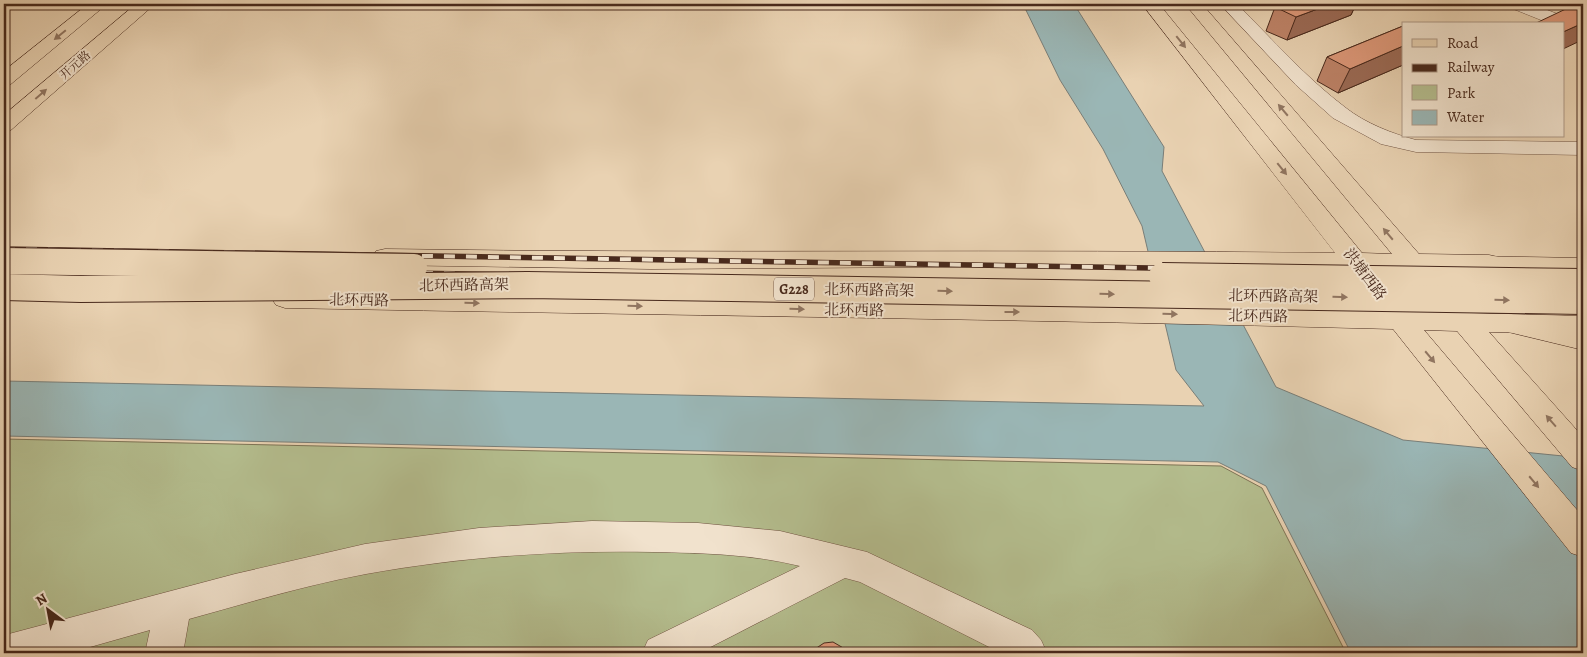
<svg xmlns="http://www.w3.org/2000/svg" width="1587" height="657" viewBox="0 0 1587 657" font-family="Alegreya,'Noto Serif SC',serif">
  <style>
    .green { fill: #b4bd8e; stroke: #7e7355 }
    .water { fill: #9ab6b5; stroke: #797e78 }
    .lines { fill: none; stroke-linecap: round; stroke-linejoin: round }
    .minor-casing { stroke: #705342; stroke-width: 1 }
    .major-casing { stroke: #48291c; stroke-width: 1 }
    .highway-casing { stroke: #48291c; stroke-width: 1 }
    .minor { fill: #f1e2cd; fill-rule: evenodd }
    .major { fill: #e9d2b2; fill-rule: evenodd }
    .highway { fill: #e9d2b2; fill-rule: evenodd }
    .rail-casing { stroke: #48291c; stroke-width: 5.5 }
    .rail { stroke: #f1e2cd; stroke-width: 4; stroke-dasharray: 11; stroke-linecap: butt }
    .highway-bridge-casing { stroke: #48291c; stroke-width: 28; stroke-linecap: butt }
    .highway-bridge { stroke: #e9d2b2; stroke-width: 26 }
    .wall { fill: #be8368; stroke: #48291c }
    .shaded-wall { fill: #9b6a55; stroke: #48291c }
    .building { fill: #dd9879; stroke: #48291c }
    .oneway { fill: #907560 }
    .labels { text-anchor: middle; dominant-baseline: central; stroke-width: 4; stroke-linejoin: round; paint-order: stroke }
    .far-street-label { font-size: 12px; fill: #48291c; stroke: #f1e2cd }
    .shield { fill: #f1e2cd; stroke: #7b6051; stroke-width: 1 }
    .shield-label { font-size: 14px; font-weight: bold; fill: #48291c }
    .street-label { font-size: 15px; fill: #48291c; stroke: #f1e2cd }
  </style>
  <rect width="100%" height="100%" fill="#e9d2b2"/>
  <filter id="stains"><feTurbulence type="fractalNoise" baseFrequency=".004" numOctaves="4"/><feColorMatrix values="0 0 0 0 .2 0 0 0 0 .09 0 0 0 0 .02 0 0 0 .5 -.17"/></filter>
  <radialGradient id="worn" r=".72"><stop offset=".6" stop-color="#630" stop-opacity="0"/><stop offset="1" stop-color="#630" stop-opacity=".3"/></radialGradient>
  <polygon class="green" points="4,439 1221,466 1262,488 1346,653 4,653"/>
  <polygon class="water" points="1023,4 1074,4 1164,147 1162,171 1276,387 1403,440 1583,458 1583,653 1351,653 1266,486 1218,462 4,436 4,381 1204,406 1176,370 1142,226 1103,149 1060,80"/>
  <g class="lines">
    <defs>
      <g id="minor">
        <path d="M1220,4H1237C1272,39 1306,78 1346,108C1365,123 1393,134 1416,140L1583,142V155L1416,152L1381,144L1333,118L1296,85Z"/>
        <polygon points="1509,4 1532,4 1583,24 1583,35 1563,28 1563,24 1551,24 1511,8"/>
        <path d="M592,521L698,523L780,531L867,552L1032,630L1041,640L1047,653H1001L860,582L845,578L699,653H642L648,640L800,566C752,554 701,553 653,552C557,550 460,557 366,574C306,585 247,603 189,619L183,653H145L150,630L69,653H4L5,635L235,574L365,544L479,528Z"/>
      </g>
      <g id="major">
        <polygon points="88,4 107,4 11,84 4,86 4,71"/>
        <polygon points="136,4 155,4 11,130 4,132 4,115"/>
        <path d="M1142,4H1159L1362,253L1392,254L1185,4H1202L1419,254L1489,255L1498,257L1502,263L1498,269L1489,271L1432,270L1429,277C1418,280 1413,279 1405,270H1375L1377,273L1373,279C1360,282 1355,280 1348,269L1079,266L651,269L385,265L376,263L372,257L376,251L385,249C702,254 1018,249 1335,253Z"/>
        <path d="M285,290C650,297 1015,300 1380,310L1383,305C1394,301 1400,302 1408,311L1447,312L1449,308C1458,306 1466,305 1472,313L1583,316V334L1489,332L1583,437V471L1572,467L1457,331L1424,330L1583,517V557L1571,553L1393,329C1024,319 654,315 285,308L276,305L272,299L276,293Z"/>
      </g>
      <g id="highway">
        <polygon points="1466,256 1583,258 1583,274 1466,272 1457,270 1453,264 1457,258"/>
        <polygon points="1514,315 1583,330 1583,350 1504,331 1500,324 1504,317"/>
      </g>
    </defs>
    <use href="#minor" class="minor-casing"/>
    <use href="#major" class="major-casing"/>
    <use href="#highway" class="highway-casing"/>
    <use href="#minor" class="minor"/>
    <use href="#major" class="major"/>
    <use href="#highway" class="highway"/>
    <defs>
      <g id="rail">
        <polyline points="4,249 1583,275"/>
        <polyline points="4,266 1583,293"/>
      </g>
    </defs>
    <use href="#rail" class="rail-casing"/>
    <use href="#rail" class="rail"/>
    <defs>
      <g id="highway-bridge">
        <polyline points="4,261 414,267"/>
        <polyline points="1162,276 1583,282"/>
        <polyline points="4,287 81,289 527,285 1583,301"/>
      </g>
    </defs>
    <use href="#highway-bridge" class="highway-bridge-casing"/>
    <use href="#highway-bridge" class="highway-bridge"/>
  </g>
  <g class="wall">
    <polygon points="1285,4 1356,4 1351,15 1287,40 1266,31 1275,7"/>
    <polygon points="1403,26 1403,65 1338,93 1317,81 1327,57"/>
  </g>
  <g class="shaded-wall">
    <polygon points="1331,4 1356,4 1351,15 1287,40 1296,17"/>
    <polygon points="1583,23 1583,37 1582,40 1563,49 1563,32"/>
    <polygon points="1403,46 1403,65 1338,93 1350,69"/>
  </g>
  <g class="building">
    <polygon points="1285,4 1331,4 1296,17 1275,7"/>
    <polygon points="1570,7 1583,12 1583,23 1563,32 1563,24 1534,24"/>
    <polygon points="1403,26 1403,46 1350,69 1327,57"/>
    <polygon points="833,642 852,653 809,653 824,643"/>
  </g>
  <defs><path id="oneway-solid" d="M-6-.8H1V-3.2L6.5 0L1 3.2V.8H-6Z" transform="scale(1.25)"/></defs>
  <g class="oneway">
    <use href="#oneway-solid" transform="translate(60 35) rotate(141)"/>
    <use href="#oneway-solid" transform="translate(1181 42) rotate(51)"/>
    <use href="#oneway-solid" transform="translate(41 94) rotate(-41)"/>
    <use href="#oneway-solid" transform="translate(1283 110) rotate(-130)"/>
    <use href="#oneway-solid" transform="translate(1282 169) rotate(51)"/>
    <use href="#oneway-solid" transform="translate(1388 234) rotate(-130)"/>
    <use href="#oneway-solid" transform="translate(945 291) rotate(1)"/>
    <use href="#oneway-solid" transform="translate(1107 294) rotate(1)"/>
    <use href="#oneway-solid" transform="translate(1340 297) rotate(1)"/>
    <use href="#oneway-solid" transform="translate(1502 300) rotate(1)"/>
    <use href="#oneway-solid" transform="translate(472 303) rotate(1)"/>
    <use href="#oneway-solid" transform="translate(635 306) rotate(1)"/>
    <use href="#oneway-solid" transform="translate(797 309) rotate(1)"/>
    <use href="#oneway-solid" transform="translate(1012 312)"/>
    <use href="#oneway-solid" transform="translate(1170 314) rotate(1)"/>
    <use href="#oneway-solid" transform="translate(1430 357) rotate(50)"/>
    <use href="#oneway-solid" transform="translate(1551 421) rotate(-131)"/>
    <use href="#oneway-solid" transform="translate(1534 482) rotate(50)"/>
  </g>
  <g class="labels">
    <g class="far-street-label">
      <text transform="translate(75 65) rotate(-41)">开元路</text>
    </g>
    <rect class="shield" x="774" y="277.5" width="40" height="23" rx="4"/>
    <g class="shield-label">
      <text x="794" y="289">G228</text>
    </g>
    <g class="street-label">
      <text transform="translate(1365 274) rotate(53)">洪塘西路</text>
      <text transform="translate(464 285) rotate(-1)">北环西路高架</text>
      <text transform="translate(869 290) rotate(1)">北环西路高架</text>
      <text transform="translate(1273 296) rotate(1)">北环西路高架</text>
      <text transform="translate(359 300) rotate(1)">北环西路</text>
      <text transform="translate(854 310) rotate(1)">北环西路</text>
      <text transform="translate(1258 316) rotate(1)">北环西路</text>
    </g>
  </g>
  <rect width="1587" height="657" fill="none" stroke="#e9d2b2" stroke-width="20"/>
  <rect x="5" y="5" width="1577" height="647" fill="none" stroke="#48291c" stroke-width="2.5"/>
  <rect x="10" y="10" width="1567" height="637" fill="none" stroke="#48291c"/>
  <rect x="1402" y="22" width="162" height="115" fill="#f1e2cd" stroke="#ad9886"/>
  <rect x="1412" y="39" width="25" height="8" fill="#e9d2b2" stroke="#ad9886"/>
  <text x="1447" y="48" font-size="15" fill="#48291c">Road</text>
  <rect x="1412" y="64" width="25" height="8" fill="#48291c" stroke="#ad9886"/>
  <text x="1447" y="72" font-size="15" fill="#48291c">Railway</text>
  <rect x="1412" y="85" width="25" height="15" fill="#b4bd8e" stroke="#ad9886"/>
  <text x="1447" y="98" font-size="15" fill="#48291c">Park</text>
  <rect x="1412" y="110" width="25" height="15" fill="#9ab6b5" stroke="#ad9886"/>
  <text x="1447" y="122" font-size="15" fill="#48291c">Water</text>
  <g transform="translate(48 610) rotate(328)" stroke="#f1e2cd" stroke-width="4" paint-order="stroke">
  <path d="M0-4L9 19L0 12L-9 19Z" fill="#48291c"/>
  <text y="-8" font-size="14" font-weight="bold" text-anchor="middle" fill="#48291c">N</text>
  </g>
  <rect width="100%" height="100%" filter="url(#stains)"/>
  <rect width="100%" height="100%" fill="url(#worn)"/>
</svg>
